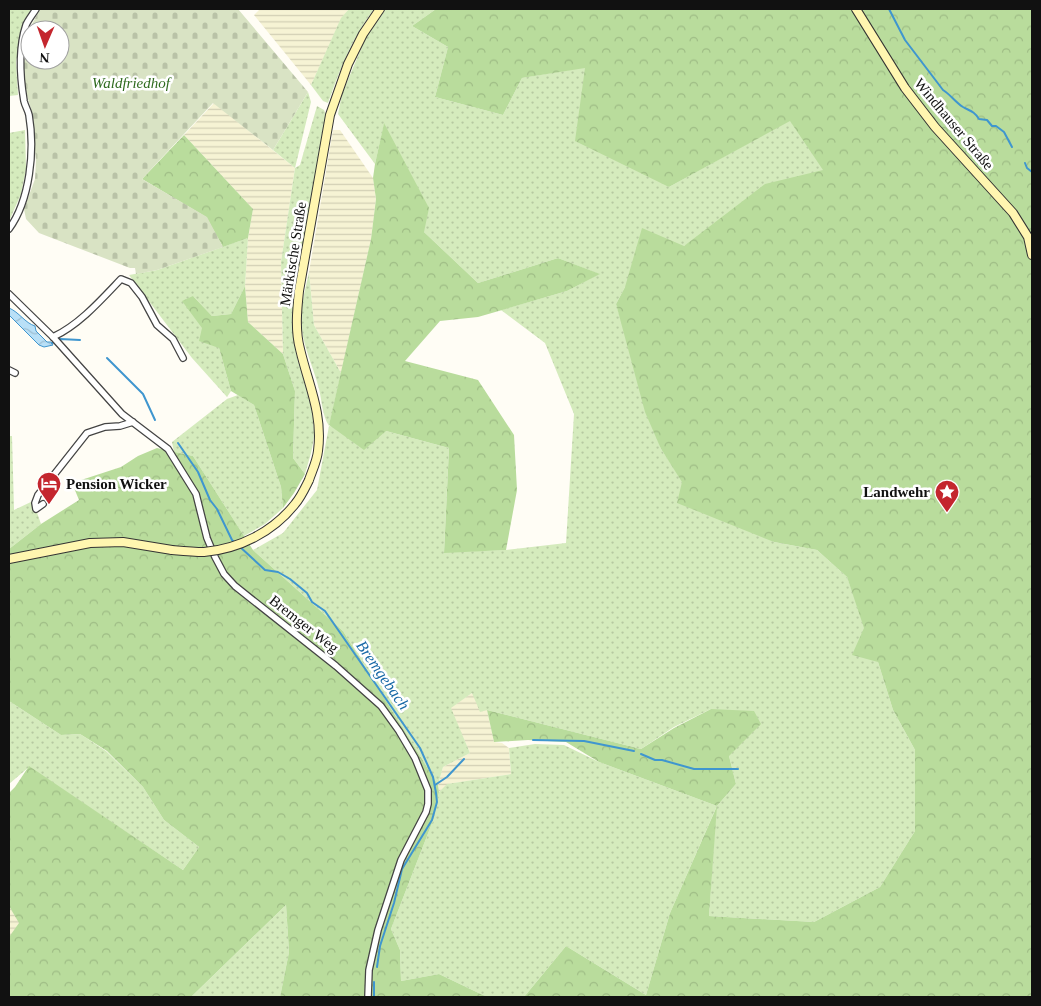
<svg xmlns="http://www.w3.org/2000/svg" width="1041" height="1006" viewBox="0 0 1041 1006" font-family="Georgia,serif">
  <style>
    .farmland { fill: url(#farmland-rules) }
    .grass { fill: url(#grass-dots) }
    .forest { fill: url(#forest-crowns) }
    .cemetery { fill: url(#cemetery-stones); fill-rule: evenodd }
    .water { fill: url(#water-waves); stroke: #3f96cf }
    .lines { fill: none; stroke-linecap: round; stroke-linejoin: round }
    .stream { stroke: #3f96cf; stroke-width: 2 }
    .street-casing { stroke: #444; stroke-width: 8 }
    .secondary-casing { stroke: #333; stroke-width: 10 }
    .street { stroke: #fff; stroke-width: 5.5 }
    .secondary { stroke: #fff6b0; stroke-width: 8 }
    .secondary-bridge-casing { stroke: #333; stroke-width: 10; stroke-linecap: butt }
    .secondary-bridge { stroke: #fff6b0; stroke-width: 8 }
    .labels { text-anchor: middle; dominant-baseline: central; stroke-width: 5; stroke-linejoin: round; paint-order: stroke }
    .park-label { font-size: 15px; font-style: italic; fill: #2f6b1f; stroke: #fff }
    .street-label { font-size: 15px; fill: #111; stroke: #fff }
    .poi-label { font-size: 15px; font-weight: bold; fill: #111; stroke: #fff; text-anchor: start }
    .water-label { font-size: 16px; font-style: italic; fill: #1768a6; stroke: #fff }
  </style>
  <defs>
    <pattern id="farmland-rules" width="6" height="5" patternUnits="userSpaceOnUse" patternTransform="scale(1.25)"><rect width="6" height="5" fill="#f6f3d4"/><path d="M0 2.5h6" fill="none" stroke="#d2cfb5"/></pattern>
    <pattern id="grass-dots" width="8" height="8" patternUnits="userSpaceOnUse" patternTransform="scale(1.25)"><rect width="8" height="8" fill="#d5ebbd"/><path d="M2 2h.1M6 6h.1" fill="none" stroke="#b6c8a1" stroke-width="1.8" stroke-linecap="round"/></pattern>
    <pattern id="forest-crowns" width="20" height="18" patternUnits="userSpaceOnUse" patternTransform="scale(1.25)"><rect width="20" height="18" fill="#b9dc9c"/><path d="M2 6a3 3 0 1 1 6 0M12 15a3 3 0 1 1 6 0" fill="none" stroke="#9ebc85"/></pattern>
    <pattern id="cemetery-stones" width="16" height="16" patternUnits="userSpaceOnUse" patternTransform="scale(1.25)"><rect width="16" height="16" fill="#d9e3c4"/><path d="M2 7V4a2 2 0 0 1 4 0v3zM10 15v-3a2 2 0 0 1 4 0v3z" fill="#b9c2a7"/></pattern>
    <pattern id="water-waves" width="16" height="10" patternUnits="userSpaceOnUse" patternTransform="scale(1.25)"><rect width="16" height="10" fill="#b9e0f7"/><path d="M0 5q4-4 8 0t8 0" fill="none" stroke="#9ebfd3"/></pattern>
  </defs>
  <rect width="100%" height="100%" fill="#fffdf5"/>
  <g class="farmland">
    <polygon points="260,9 349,9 341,19 311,85 254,15"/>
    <polygon points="214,103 295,168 281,262 283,354 248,322 245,286 248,238 253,209 184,135"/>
    <polygon points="333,130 340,130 373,178 376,199 371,239 341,373 314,325 309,272"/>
    <polygon points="472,693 487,710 494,742 502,743 509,748 511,774 448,784 439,792 438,785 443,767 470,753 450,708"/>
    <polygon points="9,906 20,923 9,937"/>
  </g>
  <g class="grass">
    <polygon points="9,9 32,9 21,32 16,62 18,95 9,96"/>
    <path d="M349,9H374C352,38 340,69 328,103L323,101L311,85L341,18Z"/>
    <path d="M386,9H436L412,26L448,47L435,97L503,115L522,78L586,67L669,187L790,120L824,170L684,246L625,287L616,304L661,449L683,482L774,542L817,550L847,577L878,662L893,710L915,750V831L880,887L814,922L709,916L716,808L670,913L646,995L566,946L524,997H487L439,974L401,981L400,950L391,929L434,818L439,792L447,784L511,774L509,748L535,744L564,745L599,762L717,806L736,784L729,756L711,709L674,727L641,749L487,710L480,712L472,693L451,708L470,753L443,767L438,785L343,631L253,550L283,533L317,490L329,426C322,415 322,401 319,389C313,365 301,343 301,318C301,303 306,287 309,272L314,325L341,373L329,426L386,431L449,448L444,552L506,550L566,543L574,414L545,343L501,310L567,291L599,274L558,258L478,283L424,232L384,124L375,164L338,114L342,94L366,37Z"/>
    <path d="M308,92L311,102L295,168L300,165L317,106L324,110L327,117L315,174L294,298C292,316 292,334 296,352C302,378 314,404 314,432C314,446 309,460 305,474L293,458L295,391L283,354L281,262L295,168L273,150Z"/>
    <polygon points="25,130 26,169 21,194 10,219 9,207 9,133"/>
    <polygon points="248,238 245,286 231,314 212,316 193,296 219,348 231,391 227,397 192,358 129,275 157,270"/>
    <polygon points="238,395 254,405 281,487 283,508 265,524 244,536 193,456 174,452 172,442 227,399"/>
    <polygon points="9,436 12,436 14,510 33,501 41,524 9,549"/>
    <polygon points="9,701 61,735 80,734 106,751 143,787 164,820 199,847 183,870 29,767 9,784"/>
    <polygon points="286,905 289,952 280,997 191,997"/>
  </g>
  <g class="forest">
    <polygon points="436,9 1032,9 1032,997 524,997 566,946 646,995 670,913 717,806 599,762 566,742 528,740 494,742 487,710 641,749 674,728 711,709 754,711 761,724 729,756 736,784 717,806 709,916 814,922 880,887 915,831 915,750 893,710 878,662 852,655 864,628 847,577 817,550 774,542 677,503 682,482 661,449 645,412 616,304 625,287 642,228 684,246 765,184 823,170 790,121 669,187 575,141 585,68 522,78 503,115 435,97 448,47 412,26"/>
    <polygon points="384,123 429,208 424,232 478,283 558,258 600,274 567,291 478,317 440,321 405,361 478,380 514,435 517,490 506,550 444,553 449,448 386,431 364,450 329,425 371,239 376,199 373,178 375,164"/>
    <polygon points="184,135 253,209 248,238 223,247 206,217 142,179"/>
    <polygon points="245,286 248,322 283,354 295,391 293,458 305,474 294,493 283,508 281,487 254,405 231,391 219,348 199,341 202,328 182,301 193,296 212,316 231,314"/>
    <polygon points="157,448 193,456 253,550 343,631 438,785 439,792 434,818 391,929 400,950 401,981 439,974 487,997 280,997 289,952 286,905 191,997 9,997 9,937 19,923 9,906 9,793 15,787 29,766 183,870 199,847 164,820 143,787 107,751 80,734 61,735 9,701 9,549 41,524 79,500 72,483 121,467 138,456"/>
  </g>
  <path class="cemetery" d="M40,9H238L308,92L273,150L213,103L142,179L207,217L223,247L157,270L136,274L135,268H130L39,233L26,219L24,209L35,179L36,161L31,109L22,78L28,32ZM30,30H60V60H30Z"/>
  <path class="water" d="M9,308C19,312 25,323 35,326L36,331L47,342H51L53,345L44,347L39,345L9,315Z"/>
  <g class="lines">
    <g class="stream">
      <path d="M889,9L905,40L943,90C951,95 955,102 963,107C970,111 974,111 979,119L987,120L992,126H996L1004,132L1012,147"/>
      <polyline points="1025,163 1027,168 1032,172"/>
      <polyline points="52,343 60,339 80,340"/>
      <polyline points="107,358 143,394 155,420"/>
      <polyline points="178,443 198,472 210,500 217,509 232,540 236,543"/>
      <polyline points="239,546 265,570 278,572 290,579 307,593 312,602 325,611 420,748 433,777 436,793 437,802 432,820 402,869 394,903 380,946 377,967"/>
      <polyline points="533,740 584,741 634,751"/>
      <polyline points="641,754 655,760 662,760 694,769 738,769"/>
      <polyline points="435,785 447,777 464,759"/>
      <polyline points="374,997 374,982"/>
    </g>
    <defs>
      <g id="street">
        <path d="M9,229C30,200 35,151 29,115C28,110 25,106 24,101C20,77 18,49 26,25C28,20 33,14 36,9"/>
        <polyline points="9,294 53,337 122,414 168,449 196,494 207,538 215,557 224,574 235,586 336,666 381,706 399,731 415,758 428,790 428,804 426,812 401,860 378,930 369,970 368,997"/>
        <path d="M53,337C79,325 101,300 121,279L131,283L142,297L157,325L173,339L183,358"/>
        <polyline points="9,370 15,373"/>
        <polyline points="43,504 36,509 35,503 38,495 87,433 105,427 120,426 133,422"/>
      </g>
      <g id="secondary">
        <polyline points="856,9 905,88 935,127 1013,213 1028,237 1032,255"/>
        <path d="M309,480C312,471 317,461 318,451C323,413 308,384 300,349C295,330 297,310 299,291L330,115L348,64L363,34L380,9"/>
        <polyline points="9,559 90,543 123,542 172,550"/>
      </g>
    </defs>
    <use href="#street" class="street-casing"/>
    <use href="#secondary" class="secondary-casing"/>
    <use href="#street" class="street"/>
    <use href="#secondary" class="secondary"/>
    <defs>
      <path id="secondary-bridge" d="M172,550C183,551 193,552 204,552C239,549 273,532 295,504C301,497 305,488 309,480"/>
    </defs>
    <use href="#secondary-bridge" class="secondary-bridge-casing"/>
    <use href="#secondary-bridge" class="secondary-bridge"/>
  </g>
  <defs>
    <symbol id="hotel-pin" viewBox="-11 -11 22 30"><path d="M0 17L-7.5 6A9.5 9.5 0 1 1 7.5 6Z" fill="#c4262e" stroke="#fff"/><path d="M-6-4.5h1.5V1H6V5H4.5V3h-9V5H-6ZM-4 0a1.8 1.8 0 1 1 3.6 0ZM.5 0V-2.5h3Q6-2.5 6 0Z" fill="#fff"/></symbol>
    <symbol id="sight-pin" viewBox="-11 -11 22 30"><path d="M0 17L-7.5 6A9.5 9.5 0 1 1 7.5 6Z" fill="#c4262e" stroke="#fff"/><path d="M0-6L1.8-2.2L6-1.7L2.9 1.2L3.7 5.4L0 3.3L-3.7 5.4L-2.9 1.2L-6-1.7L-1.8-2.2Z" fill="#fff"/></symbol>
  </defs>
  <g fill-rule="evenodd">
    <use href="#hotel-pin" x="35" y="470" width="28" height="38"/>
    <use href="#sight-pin" x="933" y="478" width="28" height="38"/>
  </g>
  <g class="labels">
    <g class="park-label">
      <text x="131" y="83">Waldfriedhof</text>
    </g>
    <g class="street-label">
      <text transform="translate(954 124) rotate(50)">Windhauser Straße</text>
      <text transform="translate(293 254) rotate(-81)">Märkische Straße</text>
      <text transform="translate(304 624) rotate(38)">Bremger Weg</text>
    </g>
    <g class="poi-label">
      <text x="66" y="484">Pension Wicker</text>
      <text x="930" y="492" text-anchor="end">Landwehr</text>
    </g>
    <g class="water-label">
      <text transform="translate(383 675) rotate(55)">Bremgebach</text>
    </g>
  </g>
  <rect width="1041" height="1006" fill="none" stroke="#111111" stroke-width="20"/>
  <g transform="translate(45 45) rotate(182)"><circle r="24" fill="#ffffff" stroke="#a0a0a0"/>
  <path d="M0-4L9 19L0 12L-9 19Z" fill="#c4262e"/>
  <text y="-8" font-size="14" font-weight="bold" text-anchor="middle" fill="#111111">N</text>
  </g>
</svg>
